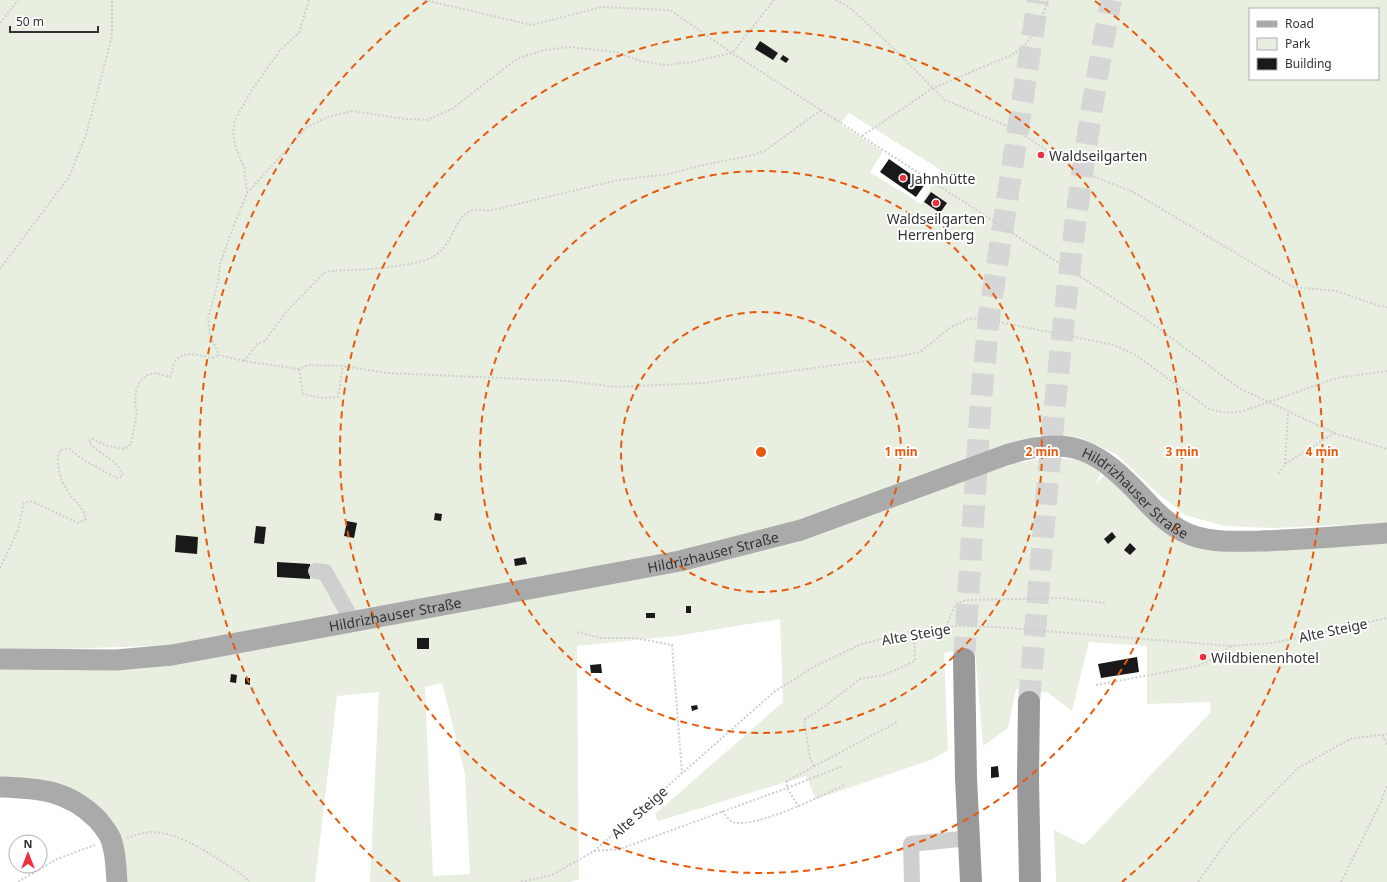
<svg xmlns="http://www.w3.org/2000/svg" width="1387" height="882" viewBox="0 0 1387 882" font-family="'Noto Sans',sans-serif">
  <style>
    .green { fill: #e8efe0; fill-rule: evenodd }
    .building { fill: #191919 }
    .lines { fill: none; stroke-linecap: round; stroke-linejoin: round }
    .highway-tunnel { stroke: #d6d6d6; stroke-width: 22; stroke-dasharray: 22 11; stroke-linecap: butt }
    .path { stroke: #cfcfcf; stroke-width: 2; stroke-dasharray: 2 2; stroke-linecap: butt }
    .minor { stroke: #cfcfcf; stroke-width: 16 }
    .major { stroke: #aaa; stroke-width: 21 }
    .highway { stroke: #999; stroke-width: 22 }
    .ring { fill: none; stroke: #e8590c; stroke-width: 2; stroke-dasharray: 7 5 }
    .poi-dot { fill: #ee2f3d; stroke: #fff; stroke-width: 1.5 }
    .labels { text-anchor: middle; dominant-baseline: central; stroke-width: 4; stroke-linejoin: round; paint-order: stroke }
    .poi-label { font-size: 14px; fill: #323232; stroke: #fff; text-anchor: start }
    .street-label { font-size: 14px; fill: #323232; stroke: #fff }
    .centre { fill: #e8590c; stroke: #fff; stroke-width: 2 }
    .ring-label { font-size: 12px; text-anchor: middle; font-weight: bold; fill: #e8590c; stroke: #fff; stroke-width: 4; stroke-linejoin: round; paint-order: stroke }
  </style>
  <rect width="100%" height="100%" fill="#fff"/>
  <g class="green">
    <path d="M0,0H1387V523L1275,528L1224,526L1185,515L1156,492L1116,454L1081,438L1056,434L1040,435L760,534L582,573L182,645L0,651ZM1250,9H1378V79H1250ZM849,113L941,170L921,204L870,172L883,151L840,124Z"/>
    <path d="M1052,457L1084,461L1101,470L1097,483L1106,474L1186,538L1387,541V882H1056L1054,830L1084,845L1210,713L1211,702L1147,704V646L1089,642L1072,711L1047,692L1016,689L1008,728L983,746L975,648L944,653L948,750L931,760L816,799L806,776L658,821L655,814L783,702L780,619L676,636L577,646L579,879L570,882H370L379,692L337,696L315,882H108C111,871 107,863 103,852C101,845 98,835 94,829C75,802 31,798 0,796V668L117,667L887,508L1016,463ZM442,683L465,774L470,874L433,876L425,687Z"/>
  </g>
  <g class="building">
    <polygon points="760,41 778,53 773,60 755,49"/>
    <polygon points="783,55 789,59 786,63 780,59"/>
    <polygon points="889,159 925,184 916,197 880,172"/>
    <polygon points="931,192 947,203 940,213 924,202"/>
    <polygon points="435,513 442,514 441,521 434,520"/>
    <polygon points="347,521 357,523 354,538 344,536"/>
    <polygon points="256,526 266,527 264,544 254,543"/>
    <polygon points="1112,532 1116,537 1108,544 1104,539"/>
    <polygon points="176,535 198,537 197,554 175,552"/>
    <polygon points="1130,543 1136,549 1130,555 1124,550"/>
    <polygon points="525,557 527,564 515,566 514,559"/>
    <polygon points="277,562 310,564 310,579 277,577"/>
    <rect x="686" y="606" width="5" height="7"/>
    <rect x="646" y="613" width="9" height="5"/>
    <rect x="417" y="638" width="12" height="11"/>
    <polygon points="1137,657 1139,672 1101,678 1098,664"/>
    <polygon points="601,664 602,673 591,673 590,665"/>
    <polygon points="231,674 237,675 236,683 230,682"/>
    <polygon points="245,678 250,678 250,685 245,684"/>
    <polygon points="697,705 698,709 692,711 691,706"/>
    <polygon points="998,766 999,777 991,778 991,767"/>
  </g>
  <g class="lines">
    <g class="highway-tunnel">
      <polyline points="964,659 981,400 989,317 1038,0"/>
      <path d="M1029,702C1049,467 1066,232 1111,0"/>
    </g>
    <g class="path">
      <polyline points="424,0 532,25 602,7 670,10 732,53 1143,317 1239,388 1334,433 1387,449"/>
      <path d="M774,0L732,53L692,62L666,65L640,61L616,52L570,47L545,50L518,58L452,109L427,120L405,119L352,111L328,117L307,127L247,193L231,233L220,264L218,283L208,318L210,335L219,355L244,361L299,369L308,365L343,366L387,373L567,381L615,387L703,383L902,356L920,352L951,327L969,319L979,318L1114,345L1136,355L1209,409C1223,413 1232,414 1246,410L1337,378L1387,371"/>
      <polyline points="836,0 849,7 889,44 945,100 1014,129 1078,170 1133,192 1293,287 1337,291 1379,306 1387,307"/>
      <polyline points="0,23 18,0"/>
      <polyline points="862,136 933,88 1012,55 1025,45 1039,26 1048,0"/>
      <polyline points="247,193 244,167 236,148 233,133 235,120 252,90 280,50 299,33 309,0"/>
      <polyline points="0,269 69,177 86,135 112,36 112,0"/>
      <path d="M244,361L257,344L265,341L286,312L324,273C334,269 342,271 351,270C370,270 418,265 433,257C454,245 454,216 471,211C476,209 484,210 489,211L618,180L669,174L703,165L754,155L766,150L821,110"/>
      <polyline points="299,369 303,394 321,398 338,397 343,366"/>
      <polyline points="1285,464 1288,412"/>
      <polyline points="1279,474 1285,464 1334,433"/>
      <path d="M0,568L18,530L24,503L31,501L78,523L86,519C83,505 74,502 67,490C60,479 55,463 60,450L68,448L83,460L117,478L123,476C118,459 99,455 89,442L92,439L108,446L125,449L131,444L137,413L135,403L136,391L139,383L147,375L155,373L170,377C172,373 172,369 174,364C181,348 200,356 212,358L219,355"/>
      <polyline points="946,626 956,604 966,600 1062,598 1105,603"/>
      <polyline points="577,632 601,638 635,638 672,645 682,773"/>
      <polyline points="1096,685 1198,666 1211,660 1231,646"/>
      <polyline points="1383,735 1387,746"/>
      <polyline points="814,766 810,758 804,720 825,706 860,679 884,675 915,661 914,631"/>
      <polyline points="799,807 787,788 787,781 897,722"/>
      <path d="M722,811C725,815 729,820 733,822C754,829 824,795 846,784"/>
      <path d="M127,838C134,836 143,832 151,832C183,832 219,860 245,877L249,882"/>
      <polyline points="594,851 620,849 787,788 843,766"/>
      <polyline points="18,882 57,859 95,845"/>
      <polyline points="521,882 552,875 594,851 774,692 815,666 862,644 914,631 946,626 997,627 1231,646 1273,643 1387,618"/>
      <polyline points="1198,882 1230,837 1298,768 1350,739 1387,734"/>
      <polyline points="1341,882 1381,802 1387,785"/>
    </g>
    <g class="minor">
      <polyline points="316,571 325,572 353,622"/>
      <polyline points="912,882 911,844 969,838"/>
    </g>
    <g class="major">
      <path id="s1" d="M0,659L116,660L172,655L680,561L801,530L1006,455C1073,434 1098,450 1144,499C1158,515 1175,531 1197,537C1218,543 1239,541 1260,541C1303,540 1345,536 1387,533"/>
      <path d="M0,787C39,788 68,790 97,819C102,825 110,834 112,842C116,855 116,869 117,882"/>
    </g>
    <g class="highway">
      <polyline points="964,659 966,778 971,882"/>
      <polyline points="1029,702 1028,778 1030,882"/>
    </g>
  </g>
  <g class="ring">
    <circle cx="761" cy="452" r="140"/>
    <circle cx="761" cy="452" r="281"/>
    <circle cx="761" cy="452" r="421"/>
    <path d="M400 882A561 561 0 0 1 427 1M1095 1A561 561 0 0 1 1122 882"/>
  </g>
  <g class="poi-dot">
    <circle cx="1041" cy="155" r="4"/>
    <circle cx="903" cy="178" r="4"/>
    <circle cx="936" cy="203" r="4"/>
    <circle cx="1203" cy="657" r="4"/>
  </g>
  <g class="labels">
    <g class="poi-label">
      <text x="1049" y="155">Waldseilgarten</text>
      <text x="911" y="178">Jahnhütte</text>
      <text x="936" y="218" text-anchor="middle">Waldseilgarten<tspan x="936" dy="16">Herrenberg</tspan></text>
      <text x="1211" y="657">Wildbienenhotel</text>
    </g>
    <g class="street-label">
      <text stroke="none"><textPath href="#s1" startOffset="1178">Hildrizhauser Straße</textPath></text>
      <text stroke="none"><textPath href="#s1" startOffset="723">Hildrizhauser Straße</textPath></text>
      <text stroke="none"><textPath href="#s1" startOffset="399">Hildrizhauser Straße</textPath></text>
      <text transform="translate(1333 630) rotate(-12)">Alte Steige</text>
      <text transform="translate(916 634) rotate(-10)">Alte Steige</text>
      <text transform="translate(639 812) rotate(-42)">Alte Steige</text>
    </g>
  </g>
  <circle cx="761" cy="452" r="6" class="centre"/>
  <g class="ring-label">
    <text x="901" y="456">1 min</text>
    <text x="1042" y="456">2 min</text>
    <text x="1182" y="456">3 min</text>
    <text x="1322" y="456">4 min</text>
  </g>
  <rect x="1249" y="8" width="130" height="72" fill="#ffffff" stroke="#adadad"/>
  <rect x="1257" y="21" width="20" height="6" fill="#aaaaaa" stroke="#adadad"/>
  <text x="1285" y="28" font-size="12" fill="#323232">Road</text>
  <rect x="1257" y="38" width="20" height="12" fill="#e8efe0" stroke="#adadad"/>
  <text x="1285" y="48" font-size="12" fill="#323232">Park</text>
  <rect x="1257" y="58" width="20" height="12" fill="#191919" stroke="#adadad"/>
  <text x="1285" y="68" font-size="12" fill="#323232">Building</text>
  <g transform="translate(28 854)"><circle r="19" fill="#ffffff" stroke="#adadad"/>
  <path d="M0-3L7 15L0 10L-7 15Z" fill="#ee2f3d"/>
  <text y="-6" font-size="11" font-weight="bold" text-anchor="middle" fill="#323232">N</text>
  </g>
  <path d="M10 26v6h88v-6" fill="none" stroke="#323232" stroke-width="2"/>
  <text x="16" y="26" font-size="12" fill="#323232" stroke="#ffffff" stroke-width="3" paint-order="stroke">50 m</text>
</svg>
